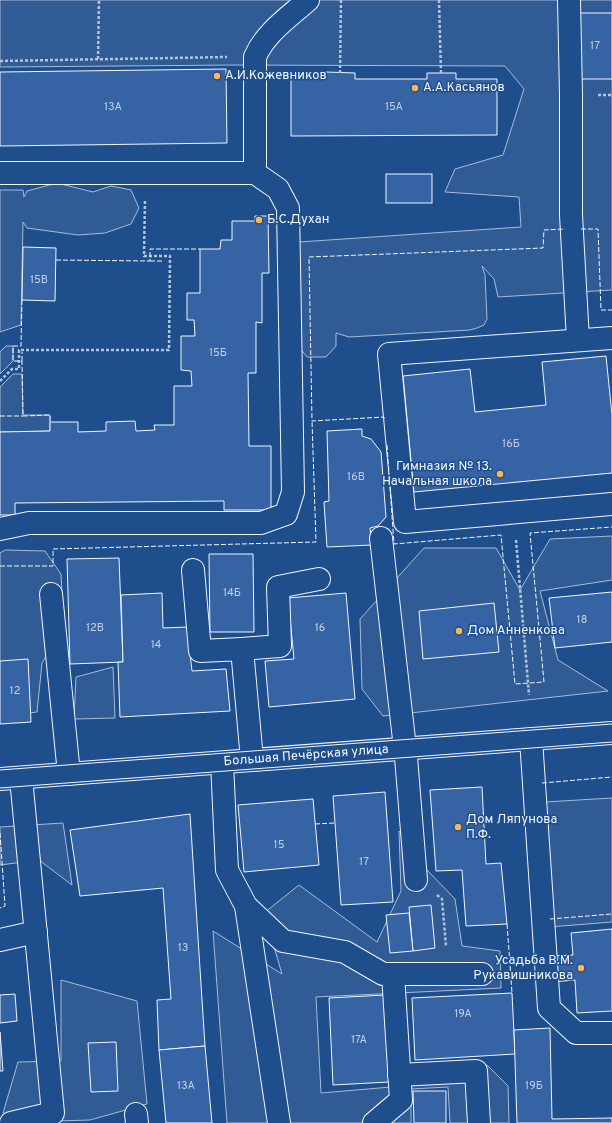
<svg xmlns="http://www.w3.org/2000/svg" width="612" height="1123" viewBox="0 0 612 1123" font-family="Overpass,sans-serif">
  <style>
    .built { fill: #305b95; stroke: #a8bbd7 }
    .building { fill: #3563a3; stroke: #f2f6ff }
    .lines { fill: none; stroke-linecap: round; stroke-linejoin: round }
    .minor-casing { stroke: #f2f6ff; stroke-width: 24 }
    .path { stroke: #b3c4dc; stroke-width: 2.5; stroke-dasharray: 3 2; stroke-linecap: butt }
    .minor { stroke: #1f4e8c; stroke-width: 22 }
    .tram { stroke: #f2f6ff; stroke-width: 1 }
    .fence { stroke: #f2f6ff; stroke-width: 1; stroke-dasharray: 5 2; stroke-linecap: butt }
    .poi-dot { fill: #ffb74d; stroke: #1f4e8c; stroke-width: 1.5 }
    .labels { text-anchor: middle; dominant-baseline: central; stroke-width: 3; stroke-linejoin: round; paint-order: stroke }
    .number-label { font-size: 11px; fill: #c3d1e8 }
    .poi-label { font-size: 13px; fill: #f2f6ff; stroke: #1f4e8c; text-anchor: start }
    .street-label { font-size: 13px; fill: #f2f6ff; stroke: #1f4e8c }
  </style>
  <rect width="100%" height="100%" fill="#1f4e8c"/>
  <g class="built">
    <polygon points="0,0 612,0 612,290 498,297 494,279 482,266 485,275 487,319 484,325 477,328 470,330 349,337 336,333 336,346 326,357 307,357 299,347 299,242 521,227 519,197 445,192 455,169 503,155 524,89 505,66 233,65 0,67"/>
    <polygon points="57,183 93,192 111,186 131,190 139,208 131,224 105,233 78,235 27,228 23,222 21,325 0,332 0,190 23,190 24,197 27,191"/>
    <polygon points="6,346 13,346 13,361 0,374 0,352"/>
    <polygon points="13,374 22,374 23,415 50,415 50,431 0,432 0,387"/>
    <polygon points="612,536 612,580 540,591 558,660 608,691 383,716 362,689 360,619 424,548 496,548 520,590 550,539"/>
    <polygon points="5,550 45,551 61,574 64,627 42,663 37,712 0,717 0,553"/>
    <polygon points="113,667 115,718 74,719 76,677"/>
    <polygon points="612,798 612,922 549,927 545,802"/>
    <polygon points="63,823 72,885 39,860 0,865 0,827"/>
    <polygon points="399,831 427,870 455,899 462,946 500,951 501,988 316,997 321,1093 391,1087 422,1067 487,1065 508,1086 509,1123 450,1123 448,1087 411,1089 411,1123 227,1123 213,931 282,974 264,913 299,885 377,942 401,891"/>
    <polygon points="61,980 137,1001 147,1104 90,1120 24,1122 3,1113 18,1062 61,1061"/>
  </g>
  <g class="building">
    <rect x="578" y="13" width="34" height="66"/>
    <polygon points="226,69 227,143 0,146 0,72"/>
    <polygon points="326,72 355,73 355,79 427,79 427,73 456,73 456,79 497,79 497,135 291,136 291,78 326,78"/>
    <rect x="386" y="174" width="46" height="29"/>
    <polygon points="255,216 268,216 269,273 262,273 262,323 256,322 256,373 248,373 249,446 271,446 271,510 224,510 224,501 15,503 15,515 0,515 0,432 50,431 50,422 78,422 78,432 106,431 106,422 135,421 136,431 155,430 154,425 174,425 174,386 192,386 191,371 181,370 181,336 195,336 194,320 187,320 187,293 200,293 200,249 220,249 221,240 232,240 232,221 255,221"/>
    <polygon points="23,247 56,248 55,301 22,300"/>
    <polygon points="606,356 612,415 612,473 414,492 403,376 470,369 475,412 546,405 542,362"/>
    <polygon points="362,429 362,436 371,439 381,452 386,517 378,526 370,528 372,545 327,547 324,502 329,501 327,431"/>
    <polygon points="209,554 253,554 254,632 210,632"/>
    <polygon points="119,558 123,662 70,664 67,559"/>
    <polygon points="612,592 612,642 555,648 549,598"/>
    <polygon points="162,593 163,628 187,627 192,671 226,669 230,711 120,717 118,662 123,662 121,595"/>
    <polygon points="346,593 355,699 269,707 265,661 294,659 288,598"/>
    <polygon points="494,603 499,652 423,659 419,611"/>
    <polygon points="28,659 31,722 0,724 0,661"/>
    <polygon points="482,787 486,864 501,863 507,924 466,926 462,870 436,871 430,790"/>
    <polygon points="385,792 393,902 341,905 333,796"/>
    <polygon points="313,799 319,865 244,872 238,805"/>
    <polygon points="190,814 205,1046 159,1050 157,1000 171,999 163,888 80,896 70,830"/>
    <polygon points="431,905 435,948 413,951 409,907"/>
    <polygon points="409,913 413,951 390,953 386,915"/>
    <polygon points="612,929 612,1011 577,1013 575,980 552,982 550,956 573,955 571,933"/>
    <polygon points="512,993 515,1054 415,1060 412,998"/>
    <polygon points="15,994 17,1021 0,1023 0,995"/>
    <polygon points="385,995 389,1082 333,1085 329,998"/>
    <polygon points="550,1028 552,1119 612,1118 612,1123 517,1123 514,1030"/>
    <polygon points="0,1032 3,1071 0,1071"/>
    <polygon points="116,1042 118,1091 91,1092 88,1043"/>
    <polygon points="205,1046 212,1123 166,1123 159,1050"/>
    <polygon points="413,1091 446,1091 446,1123 414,1123"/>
  </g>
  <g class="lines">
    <defs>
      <g id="minor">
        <polyline points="569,0 571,94 571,215 578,340"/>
        <polyline points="0,173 255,173"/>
        <polyline points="612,338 389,354 405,522 612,504"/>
        <path d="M0,529L29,523H261L286,514L293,492L288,208L278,189L255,173V57C265,33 289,17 308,0"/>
        <polyline points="381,538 406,757 416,880"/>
        <polyline points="193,570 200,651 242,649 252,760"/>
        <polyline points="51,594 69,774"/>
        <polyline points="242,649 280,646 278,587 319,579"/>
        <polyline points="531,739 549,1008 576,1033 612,1033"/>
        <polyline points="222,763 227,870 246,906 283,941 345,952 383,974 482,974"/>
        <path id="s1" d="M0,779L612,733"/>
        <polyline points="246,906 279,1123"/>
        <polyline points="0,940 36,932"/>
        <polyline points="399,1075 476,1071 479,1123"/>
        <polyline points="136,1114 137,1123"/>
        <polyline points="11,1123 53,1113 21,778"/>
        <polyline points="374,1123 401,1100 393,974"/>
      </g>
    </defs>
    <use href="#minor" class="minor-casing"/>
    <g class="path">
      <polyline points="439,0 441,73"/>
      <polyline points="98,59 99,0"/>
      <polyline points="0,61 227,57"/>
      <polyline points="340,73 341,0"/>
      <polyline points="598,95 612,95"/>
      <polyline points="0,381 12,369 19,369 19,350 169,350 170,256 144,256 145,199"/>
      <polyline points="516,540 529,695"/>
      <polyline points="437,895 442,899 446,946"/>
    </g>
    <use href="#minor" class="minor"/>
    <g class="tram">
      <polyline points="0,770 612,724"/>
      <polyline points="0,788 612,742"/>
    </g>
    <g class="fence">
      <polyline points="581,229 598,229 601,310 612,310"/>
      <polyline points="56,260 150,261 150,249 200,249"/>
      <polyline points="150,261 163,261"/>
      <polyline points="22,300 21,346 13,346 13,361 22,361 23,416 50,415 50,422"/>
      <polyline points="22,361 22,352"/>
      <polyline points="0,416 23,416"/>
      <polyline points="384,419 384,417 312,421 309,257 543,248 544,230 565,229"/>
      <polyline points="387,445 394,544 501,535 515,684 544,682 530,533 612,527"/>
      <polyline points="0,566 53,566 53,549 316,542 312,421"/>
      <polyline points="542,783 612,777"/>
      <polyline points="315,824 335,823"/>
      <polyline points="0,833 5,906 0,908"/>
      <polyline points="550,919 612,914"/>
      <polyline points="507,924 512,993"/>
    </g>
  </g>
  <g class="poi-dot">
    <circle cx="217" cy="76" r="4"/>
    <circle cx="415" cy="88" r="4"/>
    <circle cx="259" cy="220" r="4"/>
    <circle cx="500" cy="474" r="4"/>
    <circle cx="459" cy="631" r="4"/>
    <circle cx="458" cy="827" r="4"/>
    <circle cx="581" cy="968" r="4"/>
  </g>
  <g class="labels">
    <g class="number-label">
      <text x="595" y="46">17</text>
      <text x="113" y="107">13А</text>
      <text x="394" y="107">15А</text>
      <text x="39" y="280">15В</text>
      <text x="218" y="353">15Б</text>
      <text x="511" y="444">16Б</text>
      <text x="356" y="477">16В</text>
      <text x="232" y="593">14Б</text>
      <text x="582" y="620">18</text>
      <text x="95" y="628">12В</text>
      <text x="320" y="628">16</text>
      <text x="156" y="645">14</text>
      <text x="15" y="691">12</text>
      <text x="279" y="845">15</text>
      <text x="364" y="862">17</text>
      <text x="183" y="948">13</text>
      <text x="463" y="1014">19А</text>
      <text x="359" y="1040">17А</text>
      <text x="186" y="1086">13А</text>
      <text x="534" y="1086">19Б</text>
    </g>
    <g class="poi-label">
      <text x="225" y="76">А.И.Кожевников</text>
      <text x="423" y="88">А.А.Касьянов</text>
      <text x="267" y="220">Б.С.Духан</text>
      <text x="492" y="467" text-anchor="end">Гимназия № 13.<tspan x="492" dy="15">Начальная школа</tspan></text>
      <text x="467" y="631">Дом Анненкова</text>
      <text x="466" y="820">Дом Ляпунова<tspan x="466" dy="15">П.Ф.</tspan></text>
      <text x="573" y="961" text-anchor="end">Усадьба В.М.<tspan x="573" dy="15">Рукавишникова</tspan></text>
    </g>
    <g class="street-label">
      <text stroke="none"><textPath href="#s1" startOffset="307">Большая Печёрская улица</textPath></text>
    </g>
  </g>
</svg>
